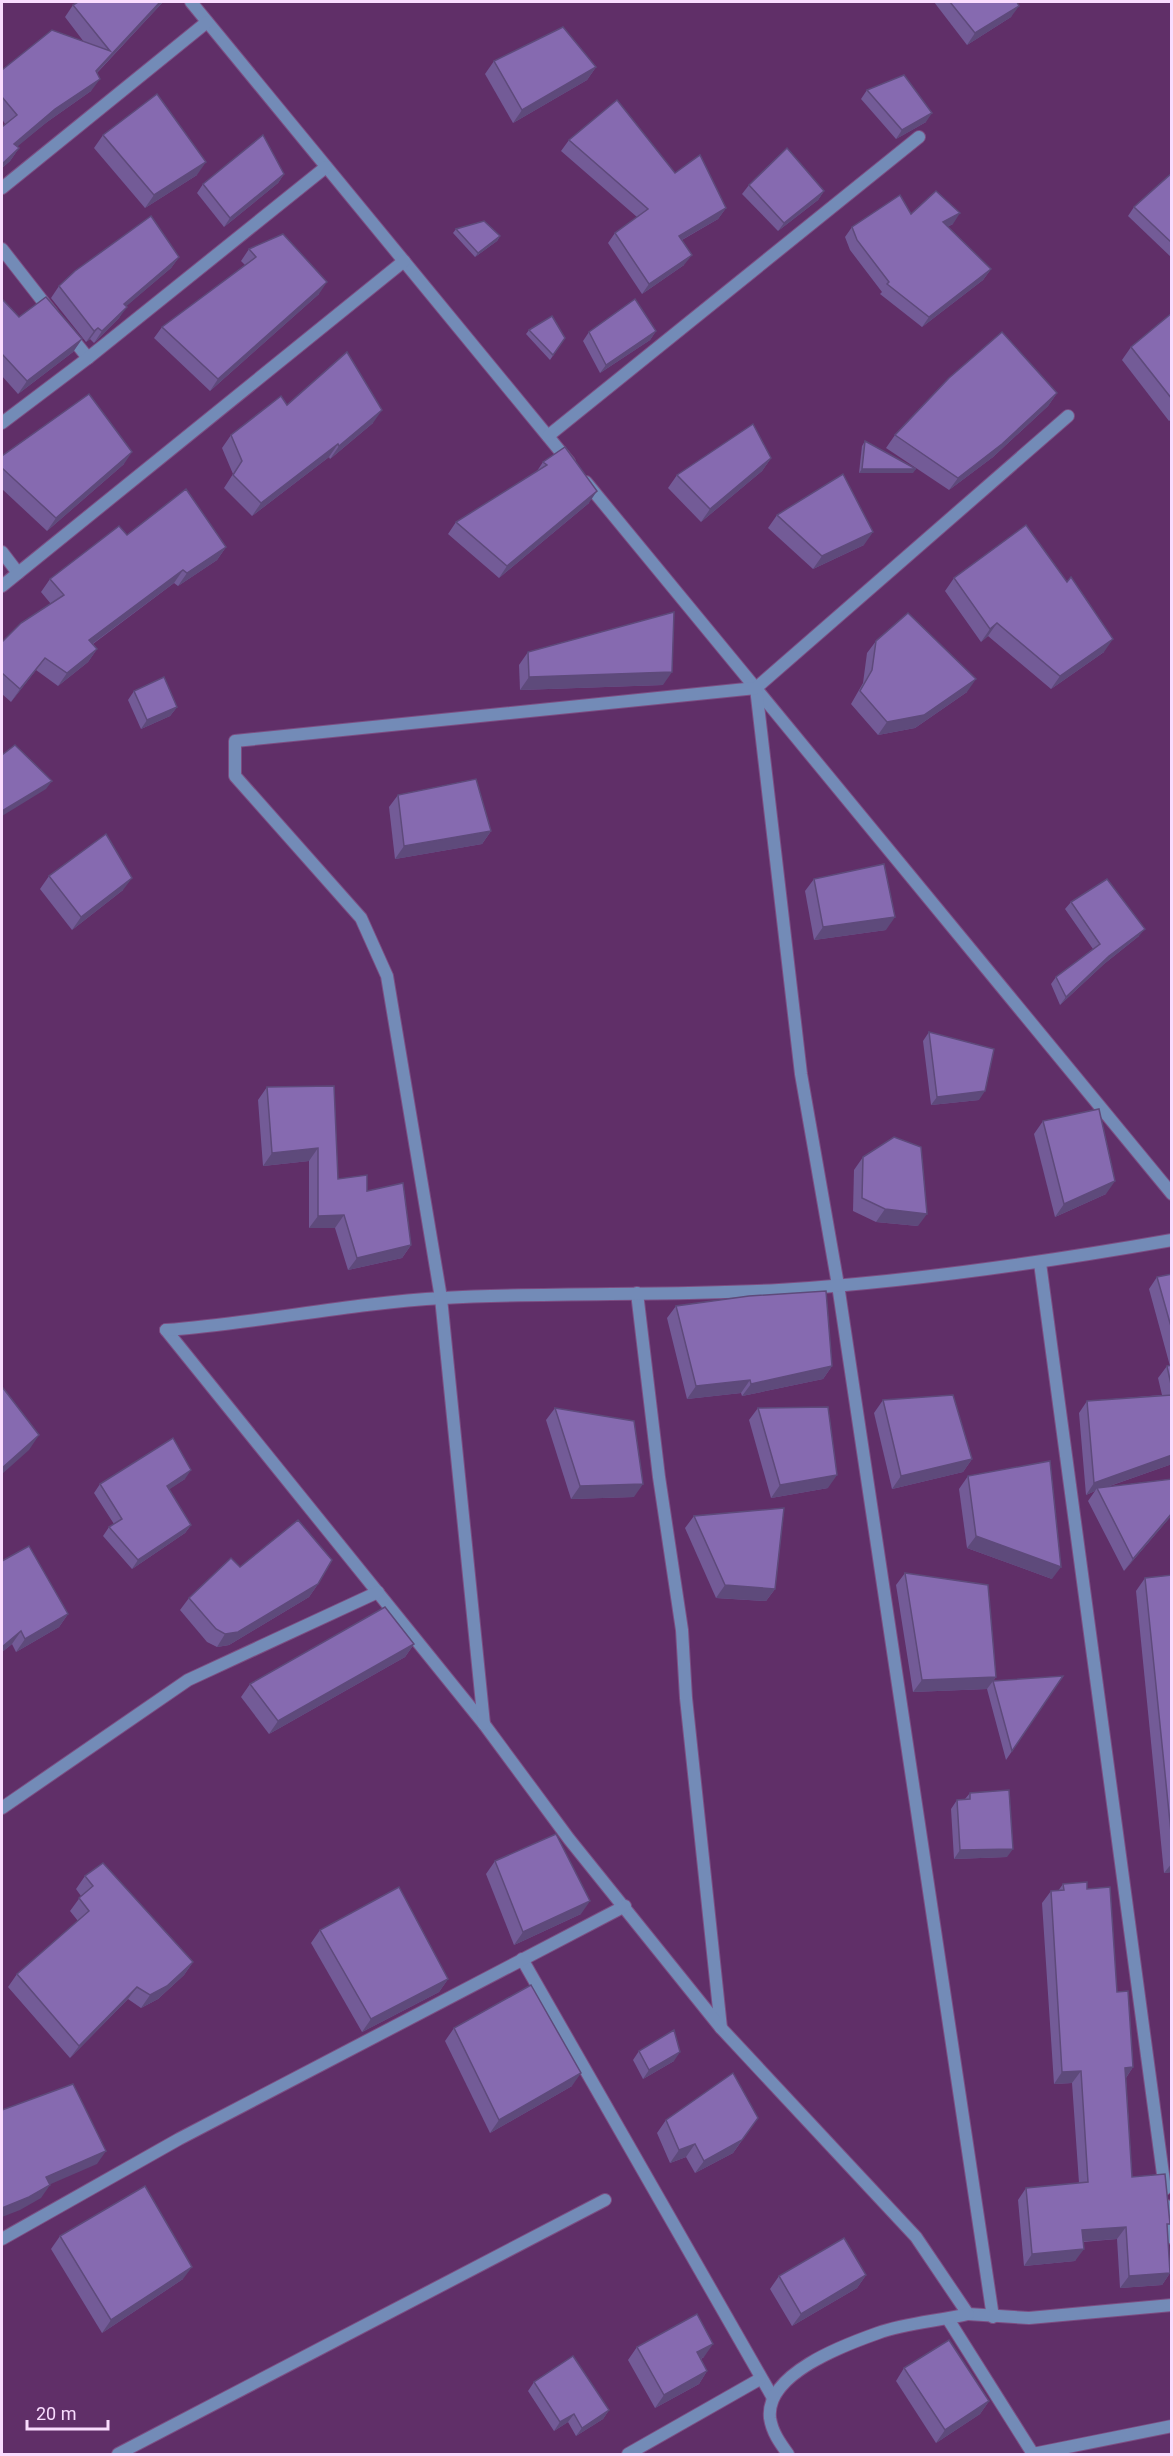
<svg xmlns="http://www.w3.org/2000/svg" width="1173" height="2456" viewBox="0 0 1173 2456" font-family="Roboto,sans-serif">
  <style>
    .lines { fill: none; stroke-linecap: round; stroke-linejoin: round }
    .minor-casing { stroke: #7c4e83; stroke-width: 14 }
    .minor { stroke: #738bb7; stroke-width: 12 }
    .wall { fill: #735b97 }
    .shaded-wall { fill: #5e4a7b }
    .building { fill: #866ab0; stroke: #5e4a7b; stroke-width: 1.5 }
  </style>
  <rect width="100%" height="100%" fill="#602f68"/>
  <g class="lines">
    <defs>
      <g id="minor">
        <polyline points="191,2 569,462"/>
        <polyline points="2,188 207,22"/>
        <polyline points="2,249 52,313"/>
        <polyline points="68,333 88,358"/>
        <polyline points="2,423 88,358 326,167"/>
        <polyline points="548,436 919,137"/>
        <polyline points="586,482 1172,1194"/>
        <polyline points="2,552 18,573"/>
        <polyline points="2,586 404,261"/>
        <polyline points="756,688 801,1074 838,1285 993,2317"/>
        <polyline points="1040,1263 1165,2189"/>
        <polyline points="637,1293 659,1477 682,1630 686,1698 721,2028"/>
        <polyline points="166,1330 484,1724 569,1839 721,2028 916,2237 968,2314 1029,2318 1172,2305"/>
        <path d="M166,1330C259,1323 350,1303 443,1298C555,1292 667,1296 779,1290C911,1282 1041,1263 1172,1240"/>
        <polyline points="484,1724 441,1298 387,976 361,918 235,776 235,741 756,688 1068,416"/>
        <polyline points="2,1808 188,1680 378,1592"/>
        <polyline points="522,1959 773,2398"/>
        <polyline points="1167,2206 1172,2238"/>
        <polyline points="2,2239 179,2139 625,1906"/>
        <polyline points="948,2319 1033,2454"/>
        <polyline points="118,2454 605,2200"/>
        <polyline points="628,2454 760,2379"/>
        <path d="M788,2454C780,2443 772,2432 770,2418C765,2374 844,2345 878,2333C906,2323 939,2321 968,2314"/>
        <polyline points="1033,2454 1172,2426"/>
      </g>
    </defs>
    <use href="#minor" class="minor-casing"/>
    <use href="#minor" class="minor"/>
  </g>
  <g class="wall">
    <polygon points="163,2 97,73 91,91 47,122 17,146 19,148 10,161 2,168 2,127 5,124 2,119 2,70 84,42 65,17 73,5"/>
    <polygon points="934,2 1017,2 1011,17 967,45"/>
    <polygon points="494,61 596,67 587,80 513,123 485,74"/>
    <polygon points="867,90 926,122 896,139 861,99"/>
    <polygon points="103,135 197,175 145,208 94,148"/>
    <polygon points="569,140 675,173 726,208 718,219 682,240 684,265 642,294 608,243 615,233 637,217 561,151"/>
    <polygon points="1172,173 1172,258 1128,216 1134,207"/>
    <polygon points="284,174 278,183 224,227 197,193 203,184"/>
    <polygon points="749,185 824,191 818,200 778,231 742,194"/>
    <polygon points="911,214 953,224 947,227 991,269 983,280 922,327 880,294 882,292 850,250 845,237 852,227"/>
    <polygon points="456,229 500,236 497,241 475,257 453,233"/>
    <polygon points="249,249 319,294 210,391 154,338 162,327 245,265 241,261"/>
    <polygon points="179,257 171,268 126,306 119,318 94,343 90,339 86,342 51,298 59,286"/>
    <polygon points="2,299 19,317 82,339 73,352 18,394 2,376"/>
    <polygon points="1172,313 1172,419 1169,421 1122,360 1131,347"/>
    <polygon points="529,330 565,338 550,360 526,334"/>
    <polygon points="656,331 650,340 600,373 583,341 589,332"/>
    <polygon points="1057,393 1048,406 993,457 949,490 886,448 895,435"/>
    <polygon points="287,405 373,423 330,459 329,457 252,516 224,488 233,474 222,448 231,435"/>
    <polygon points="865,441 913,473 859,473 862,446"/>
    <polygon points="2,456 124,464 47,531 2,489"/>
    <polygon points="771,458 762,471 701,522 668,488 677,475"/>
    <polygon points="543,462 589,503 499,578 448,534 456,522 537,471"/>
    <polygon points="777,515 864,545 813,569 768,528"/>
    <polygon points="127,535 226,547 217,560 178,586 174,583 93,644 97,649 88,662 58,686 36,670 11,702 2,694 2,642 51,604 41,592 50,579"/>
    <polygon points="954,578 1104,652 1051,689 988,636 981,642 945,591"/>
    <polygon points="876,641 967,692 915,728 878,735 851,704 863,683 867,653"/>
    <polygon points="528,652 663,685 520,690 519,665"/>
    <polygon points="134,691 177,707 170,716 141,729 128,700"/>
    <polygon points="398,795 491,831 482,844 395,859 389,807"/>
    <polygon points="49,876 123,890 72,930 40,889"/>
    <polygon points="814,879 886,930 814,940 805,891"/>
    <polygon points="1071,902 1139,936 1104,964 1060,1005 1051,984 1056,977 1093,949 1065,909"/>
    <polygon points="929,1032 979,1100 931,1105 923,1041"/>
    <polygon points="334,1086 338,1179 367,1191 411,1245 402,1258 348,1270 335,1228 309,1228 309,1161 263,1166 258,1100 267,1087"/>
    <polygon points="1043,1121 1106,1194 1055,1217 1034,1134"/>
    <polygon points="863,1157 918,1226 876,1222 853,1211 854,1170"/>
    <polygon points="1172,1274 1172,1464 1107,1487 1172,1515 1124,1571 1088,1501 1095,1491 1086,1495 1079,1413 1087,1401 1162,1395 1158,1378 1167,1366 1170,1366 1149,1289 1157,1277"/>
    <polygon points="676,1306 832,1366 823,1379 742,1396 741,1393 687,1399 667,1318"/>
    <polygon points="883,1400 972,1459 963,1472 892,1489 874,1413"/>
    <polygon points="555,1408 634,1497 571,1499 546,1420"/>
    <polygon points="758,1408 828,1488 771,1498 749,1420"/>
    <polygon points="968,1476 1052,1579 967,1548 959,1489"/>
    <polygon points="185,1479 169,1489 191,1525 185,1533 132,1569 103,1536 109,1527 114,1524 94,1493 100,1484"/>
    <polygon points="694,1516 775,1589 766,1601 716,1598 685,1528"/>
    <polygon points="2,1561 68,1614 59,1627 16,1652 12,1644 2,1652"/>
    <polygon points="240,1567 318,1584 309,1597 229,1645 217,1647 207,1642 180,1610 189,1598"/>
    <polygon points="905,1573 996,1677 993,1681 1063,1676 1006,1760 987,1689 913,1692 896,1585"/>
    <polygon points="1172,1575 1172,1872 1164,1873 1136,1591 1145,1578"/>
    <polygon points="414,1644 405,1657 269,1734 241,1697 250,1684"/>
    <polygon points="970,1793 1007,1857 954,1859 951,1809 957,1800 965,1799"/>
    <polygon points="495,1861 581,1914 514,1945 486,1874"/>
    <polygon points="85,1876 193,1962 184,1975 158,1999 141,2008 128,1999 70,2058 8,1987 17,1974 78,1921 70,1911 81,1896 76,1889"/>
    <polygon points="1063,1884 1087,1889 1117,1992 1133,2067 1126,2078 1132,2177 1167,2228 1170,2273 1162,2285 1120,2288 1117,2239 1083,2242 1075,2261 1024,2266 1018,2200 1026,2188 1079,2183 1072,2083 1054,2084 1042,1903 1051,1891 1058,1891"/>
    <polygon points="320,1930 448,1979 439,1992 362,2032 311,1943"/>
    <polygon points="454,2028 572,2086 490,2133 445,2041"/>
    <polygon points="639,2051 674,2061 643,2079 633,2060"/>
    <polygon points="758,2118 733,2153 695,2173 686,2157 670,2163 657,2133 666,2120"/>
    <polygon points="60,2236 183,2279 102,2333 51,2249"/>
    <polygon points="866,2275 857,2288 792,2326 770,2289 779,2276"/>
    <polygon points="637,2347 704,2357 701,2359 707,2371 699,2384 655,2408 628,2360"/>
    <polygon points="904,2368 989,2401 980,2414 936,2443 896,2381"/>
    <polygon points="534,2382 609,2410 603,2419 576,2436 568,2422 554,2431 528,2391"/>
  </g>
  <g class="shaded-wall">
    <polygon points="160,2 163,2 87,83 96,71"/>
    <polygon points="1019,6 1011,17 967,45 975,33"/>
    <polygon points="596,67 587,80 513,123 522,110"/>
    <polygon points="100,79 91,91 47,122 6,156 14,144 55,109"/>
    <polygon points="932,113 926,122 896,139 902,130"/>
    <polygon points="19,148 10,161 2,168 2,164"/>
    <polygon points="206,162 197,175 145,208 154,195"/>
    <polygon points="284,174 278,183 224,227 230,218"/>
    <polygon points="824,191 818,200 778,231 784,223"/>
    <polygon points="726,208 718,219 671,246 679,236"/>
    <polygon points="960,213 953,224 935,233 943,222"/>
    <polygon points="500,236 497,241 475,257 478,253"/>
    <polygon points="692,255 684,265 642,294 649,284"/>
    <polygon points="179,257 171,268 116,315 124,304"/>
    <polygon points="991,269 983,280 922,327 929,317"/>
    <polygon points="327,282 319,294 210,391 218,379"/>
    <polygon points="127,307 119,318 94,343 102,331"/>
    <polygon points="98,328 90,339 86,342 94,331"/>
    <polygon points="656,331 650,340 600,373 606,365"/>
    <polygon points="82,339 73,352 18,394 27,381"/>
    <polygon points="1057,393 1048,406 993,457 949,490 958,478"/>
    <polygon points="382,410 373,423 330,459 339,446"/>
    <polygon points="338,444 329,457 252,516 261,503"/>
    <polygon points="132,452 124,464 47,531 56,518"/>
    <polygon points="771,458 762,471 701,522 710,509"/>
    <polygon points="862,469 916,469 913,473 859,473"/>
    <polygon points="597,491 589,503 499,578 507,566"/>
    <polygon points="873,532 864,545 813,569 822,556"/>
    <polygon points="226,547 217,560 178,586 187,573"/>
    <polygon points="183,570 174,583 80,653 89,640"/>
    <polygon points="997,623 988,636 981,642 990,629"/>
    <polygon points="1113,639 1104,652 1051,689 1060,676"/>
    <polygon points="97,649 88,662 58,686 67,673"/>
    <polygon points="45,658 36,670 11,702 20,689"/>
    <polygon points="672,672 663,685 520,690 529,677"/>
    <polygon points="976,679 967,692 915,728 878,735 887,722"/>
    <polygon points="177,707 170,716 141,729 147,720"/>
    <polygon points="52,781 46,789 2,816 2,811"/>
    <polygon points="491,831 482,844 395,859 404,846"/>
    <polygon points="132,878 123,890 72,930 81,917"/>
    <polygon points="895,917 886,930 814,940 823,927"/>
    <polygon points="1145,929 1139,936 1104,964 1060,1005 1066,997 1109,956"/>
    <polygon points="985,1091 979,1100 931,1105 937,1097"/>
    <polygon points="318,1148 309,1161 263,1166 272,1153"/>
    <polygon points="1115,1181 1106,1194 1055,1217 1064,1204"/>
    <polygon points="885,1209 927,1214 918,1226 876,1222"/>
    <polygon points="344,1215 335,1228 309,1228 318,1216"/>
    <polygon points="411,1245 402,1258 348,1270 357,1258"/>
    <polygon points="832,1366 823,1379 742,1396 751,1384"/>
    <polygon points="750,1380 741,1393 687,1399 696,1386"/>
    <polygon points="39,1435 29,1450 2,1474 2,1468"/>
    <polygon points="1172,1455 1172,1464 1098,1490 1097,1488 1095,1491 1086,1495 1094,1483"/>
    <polygon points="972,1459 963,1472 892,1489 901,1476"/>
    <polygon points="191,1470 185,1479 161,1495 167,1486"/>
    <polygon points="837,1475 828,1488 771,1498 780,1485"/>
    <polygon points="643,1484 634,1497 571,1499 580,1486"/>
    <polygon points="1172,1513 1172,1515 1124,1571 1133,1559"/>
    <polygon points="191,1525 185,1533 132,1569 138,1560"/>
    <polygon points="976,1536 1061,1567 1052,1579 967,1548"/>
    <polygon points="318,1584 309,1597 229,1645 217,1647 225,1634"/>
    <polygon points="725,1585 775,1589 766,1601 716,1598"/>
    <polygon points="68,1614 59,1627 16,1652 25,1639"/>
    <polygon points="21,1631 12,1644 2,1652 2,1647"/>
    <polygon points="414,1644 405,1657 269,1734 278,1721"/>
    <polygon points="996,1677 987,1689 913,1692 922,1680"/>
    <polygon points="1013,1849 1007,1857 954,1859 960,1850"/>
    <polygon points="1172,1863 1172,1872 1164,1873"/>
    <polygon points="590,1901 581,1914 514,1945 523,1932"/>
    <polygon points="193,1962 184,1975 158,1999 141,2008 150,1995"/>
    <polygon points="448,1979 439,1992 362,2032 371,2019"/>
    <polygon points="137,1987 128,1999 70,2058 79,2046"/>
    <polygon points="680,2052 674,2061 643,2079 649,2070"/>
    <polygon points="1133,2067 1125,2079 1125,2068"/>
    <polygon points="1081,2071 1072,2083 1054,2084 1062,2072"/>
    <polygon points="581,2073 572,2086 490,2133 499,2120"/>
    <polygon points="742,2140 733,2153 695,2173 704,2161"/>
    <polygon points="695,2144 686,2157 670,2163 679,2150"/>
    <polygon points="106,2151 97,2164 37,2190 46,2177"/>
    <polygon points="50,2185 41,2198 20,2210 2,2217 2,2208"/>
    <polygon points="1126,2227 1117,2239 1074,2242 1082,2230"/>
    <polygon points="1084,2249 1075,2261 1024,2266 1032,2254"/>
    <polygon points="192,2267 183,2279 102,2333 111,2320"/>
    <polygon points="1170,2273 1162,2285 1120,2288 1129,2276"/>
    <polygon points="866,2275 857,2288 792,2326 801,2314"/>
    <polygon points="713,2344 704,2357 688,2365 697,2352"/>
    <polygon points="707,2371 699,2384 655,2408 664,2395"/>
    <polygon points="989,2401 980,2414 936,2443 945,2430"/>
    <polygon points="609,2410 603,2419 576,2436 582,2428"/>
    <polygon points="574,2414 568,2422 554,2431 560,2422"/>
  </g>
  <g class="building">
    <polygon points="78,2 160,2 96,71 100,79 55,109 14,144 19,148 2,164 2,127 17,115 2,97 2,70 52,30 110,51 73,5"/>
    <polygon points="950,2 1017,2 1019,6 975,33"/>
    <polygon points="563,27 596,67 522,110 494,61"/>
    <polygon points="904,75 932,113 902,130 867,90"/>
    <polygon points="157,94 206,162 154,195 103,135"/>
    <polygon points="617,100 675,173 700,155 726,208 679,236 692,255 649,284 615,233 648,209 569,140"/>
    <polygon points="263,135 284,174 230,218 203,184"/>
    <polygon points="787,148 824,191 784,223 749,185"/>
    <polygon points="1172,173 1172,243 1134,207"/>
    <polygon points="936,191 960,213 943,222 991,269 929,317 887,284 889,282 857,240 852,227 900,195 911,214"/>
    <polygon points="151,216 179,257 124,304 127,307 102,331 98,328 94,331 59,286 75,271"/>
    <polygon points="484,221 500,236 478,253 456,229"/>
    <polygon points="283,234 327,282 218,379 162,327 256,257 249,249"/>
    <polygon points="46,297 82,339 27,381 2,354 2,299 19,317"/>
    <polygon points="635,299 656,331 606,365 589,332"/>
    <polygon points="1172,313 1172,399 1131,347"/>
    <polygon points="552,316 565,338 553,355 529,330"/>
    <polygon points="1002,332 1057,393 1002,444 958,478 895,435 949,378"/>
    <polygon points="347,352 382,410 339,446 338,444 261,503 233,475 242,461 231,435 281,396 287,405"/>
    <polygon points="89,394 132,452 56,518 2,468 2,456"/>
    <polygon points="753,424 771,458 710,509 677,475"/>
    <polygon points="865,441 916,469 862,469"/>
    <polygon points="565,447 597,491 507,566 456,522 547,465 543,462"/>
    <polygon points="843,474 873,532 822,556 777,515"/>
    <polygon points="186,489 226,547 187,573 183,570 89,640 97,649 67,673 45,658 20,689 2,673 2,642 21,623 64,595 50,579 119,526 127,535"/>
    <polygon points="1026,525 1067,582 1071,577 1113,639 1060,676 997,623 990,629 954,578"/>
    <polygon points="674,612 672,672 529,677 528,652"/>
    <polygon points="908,613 976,679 924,715 887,722 860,691 872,670 876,641"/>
    <polygon points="164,677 177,707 147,720 134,691"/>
    <polygon points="15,745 52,781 2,811 2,755"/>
    <polygon points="476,779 491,831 404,846 398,795"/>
    <polygon points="106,834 132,878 81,917 49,876"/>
    <polygon points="884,864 895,917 823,927 814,879"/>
    <polygon points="1107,879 1145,929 1109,956 1066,997 1056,977 1100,944 1071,902"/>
    <polygon points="929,1032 994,1049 985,1091 937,1097"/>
    <polygon points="334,1086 338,1179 367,1175 367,1191 403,1183 411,1245 357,1258 344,1215 318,1216 318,1148 272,1153 267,1087"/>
    <polygon points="1099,1109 1115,1181 1064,1204 1043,1121"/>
    <polygon points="894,1137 921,1147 927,1214 885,1209 862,1198 863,1157"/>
    <polygon points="1172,1274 1172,1330 1157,1277"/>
    <polygon points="826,1291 832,1366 751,1384 750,1380 696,1386 676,1306 749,1296"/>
    <polygon points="1172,1365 1172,1389 1167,1366"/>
    <polygon points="3,1388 39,1435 2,1468 2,1389"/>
    <polygon points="953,1395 972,1459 901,1476 883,1400"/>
    <polygon points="1172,1395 1172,1455 1094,1483 1087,1401"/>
    <polygon points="828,1407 837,1475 780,1485 758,1408"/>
    <polygon points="555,1408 634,1421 643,1484 580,1486"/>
    <polygon points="173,1438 191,1470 167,1486 191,1525 138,1560 109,1527 122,1519 100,1484"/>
    <polygon points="1050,1461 1061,1567 976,1536 968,1476"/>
    <polygon points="1172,1479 1172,1513 1133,1559 1097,1488"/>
    <polygon points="784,1508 775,1589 725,1585 694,1516"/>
    <polygon points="298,1520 332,1560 318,1584 238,1632 225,1634 216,1629 189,1598 231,1558 240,1567"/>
    <polygon points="29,1546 68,1614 25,1639 21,1631 2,1647 2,1561"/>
    <polygon points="905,1573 988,1585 996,1677 922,1680"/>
    <polygon points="1172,1575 1172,1842 1145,1578"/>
    <polygon points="385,1607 414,1644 278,1721 250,1684"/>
    <polygon points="1063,1676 1012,1751 993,1681"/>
    <polygon points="1009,1790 1013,1849 960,1850 957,1800 970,1799 970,1793"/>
    <polygon points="556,1834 590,1901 523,1932 495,1861"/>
    <polygon points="103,1863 193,1962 167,1986 150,1995 137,1987 79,2046 17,1974 89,1911 79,1898 93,1886 85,1876"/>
    <polygon points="1087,1882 1087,1889 1110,1887 1117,1992 1128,1991 1133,2067 1125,2068 1132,2177 1165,2174 1170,2224 1167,2224 1170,2273 1129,2276 1126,2227 1082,2230 1084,2249 1032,2254 1026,2188 1088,2182 1081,2071 1062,2072 1051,1891 1064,1890 1063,1884"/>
    <polygon points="399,1887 448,1979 371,2019 320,1930"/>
    <polygon points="531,1985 581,2073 499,2120 454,2028"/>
    <polygon points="674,2030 680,2052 649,2070 639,2051"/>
    <polygon points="733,2073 758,2118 742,2140 704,2161 695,2144 679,2150 666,2120"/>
    <polygon points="73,2084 106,2151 46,2177 50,2185 29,2197 2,2208 2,2110"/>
    <polygon points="145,2186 192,2267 111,2320 60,2236"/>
    <polygon points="844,2238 866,2275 801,2314 779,2276"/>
    <polygon points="697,2314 713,2344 697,2352 707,2371 664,2395 637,2347"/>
    <polygon points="949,2340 989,2401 945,2430 904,2368"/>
    <polygon points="573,2356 609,2410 582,2428 574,2414 560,2422 534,2382"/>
  </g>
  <rect width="1173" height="2456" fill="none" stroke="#f9dcfe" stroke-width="6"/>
  <path d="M27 2420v9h81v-9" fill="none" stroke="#f9dcfe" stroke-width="3"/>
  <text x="36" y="2420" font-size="18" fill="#f9dcfe" stroke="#602f68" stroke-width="4.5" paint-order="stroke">20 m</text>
</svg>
